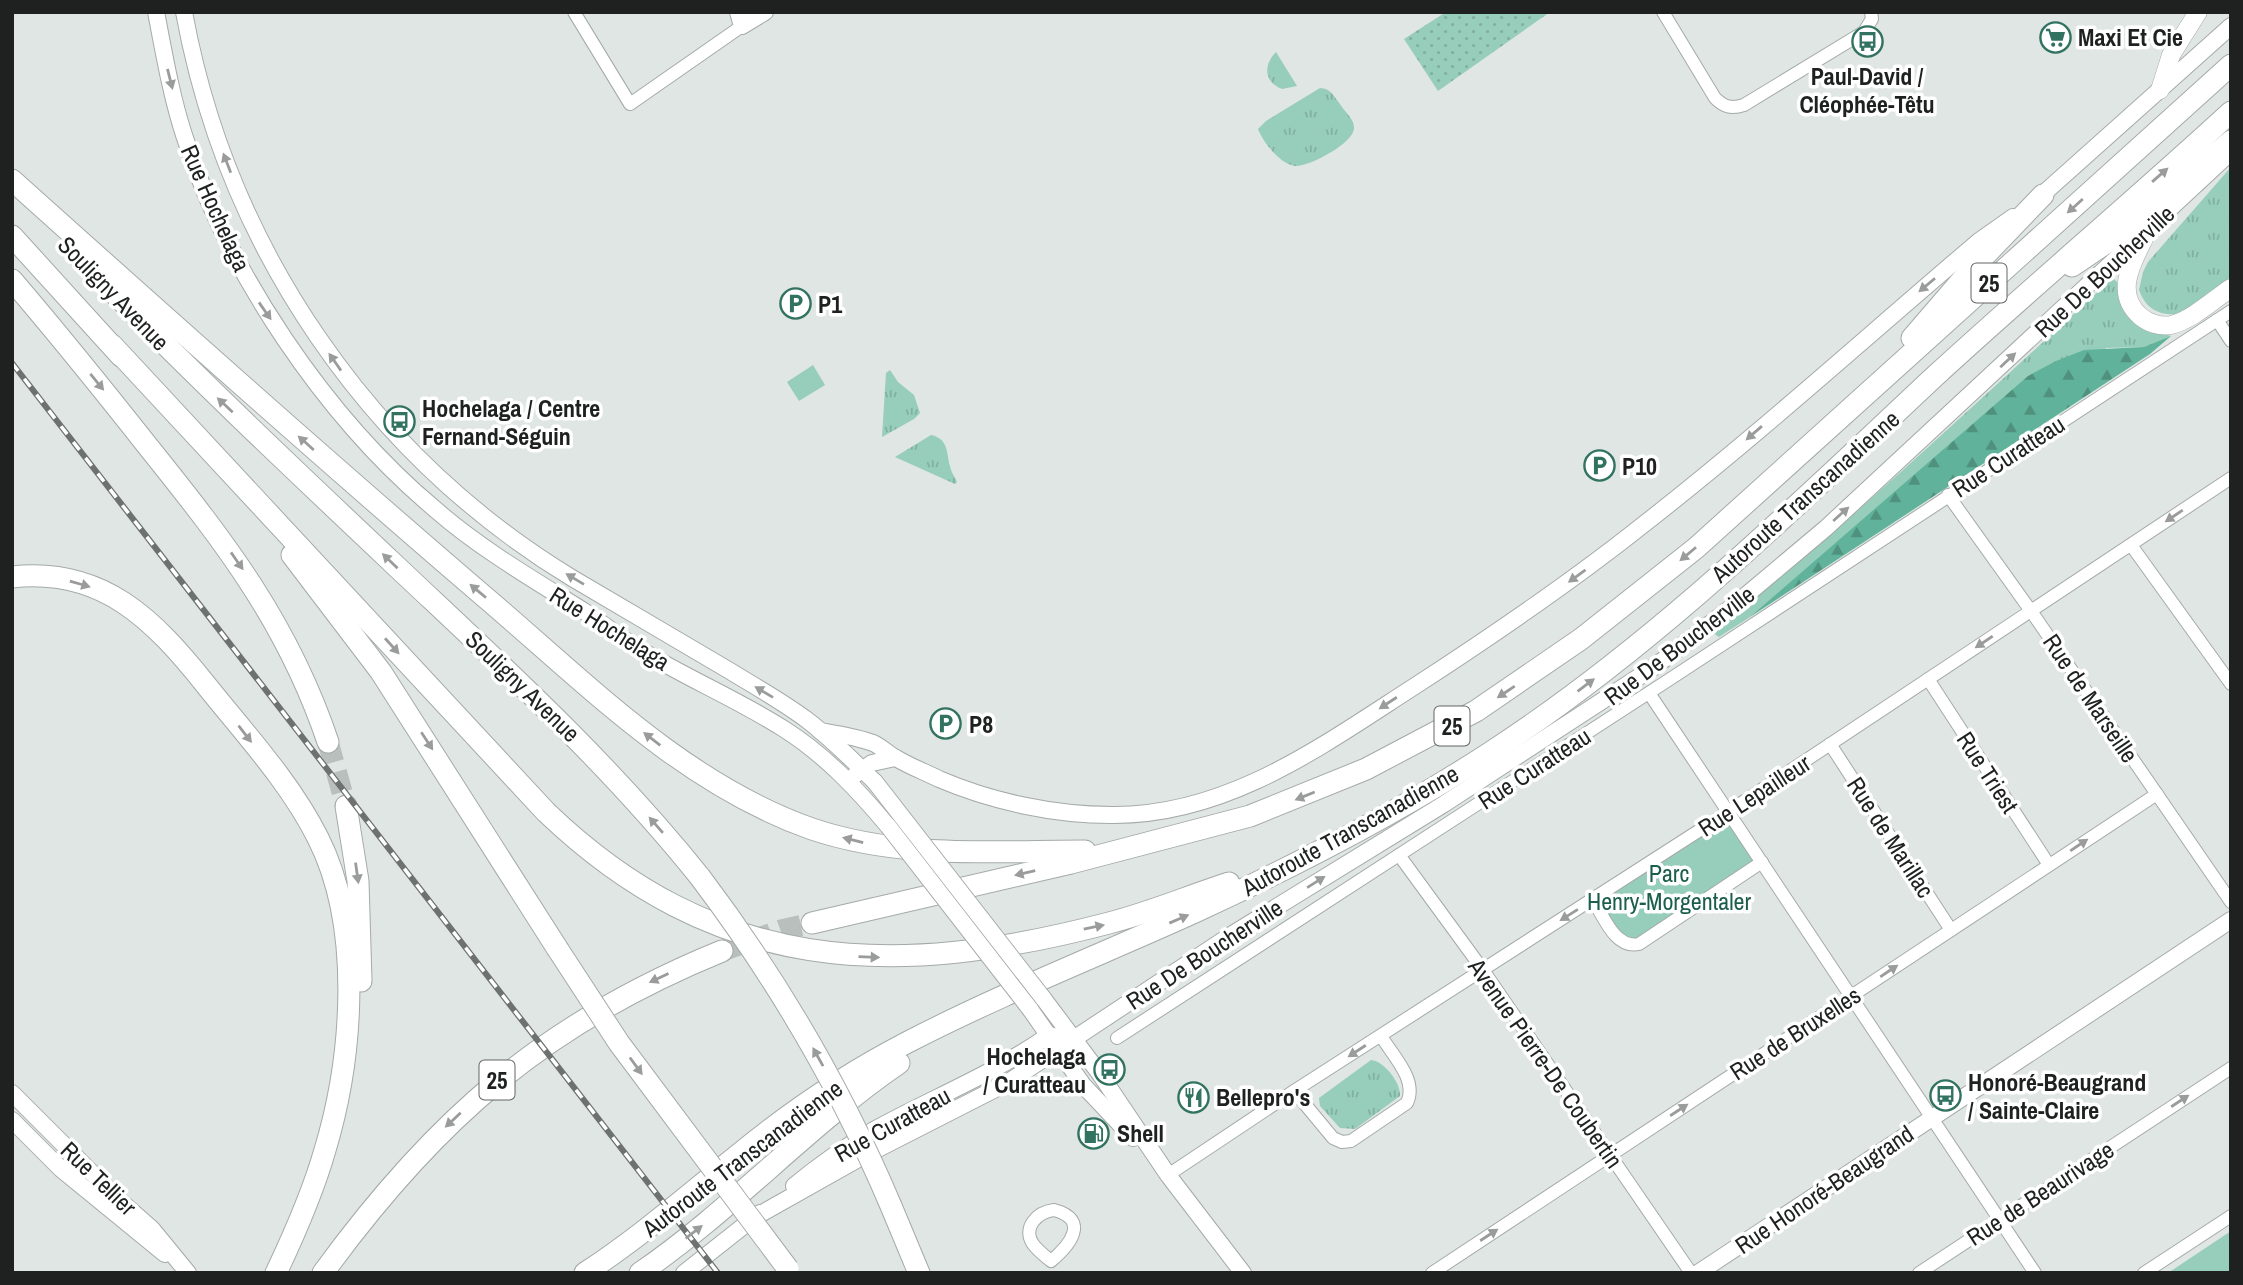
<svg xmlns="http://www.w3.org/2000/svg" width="2243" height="1285" viewBox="0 0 2243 1285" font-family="'Archivo Narrow',sans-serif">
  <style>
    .grass { fill: url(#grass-tufts) }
    .forest { fill: url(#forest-firs) }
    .park { fill: #97cdbb }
    .garden { fill: url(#garden-dots) }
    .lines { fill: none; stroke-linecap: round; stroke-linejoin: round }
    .highway-tunnel { stroke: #b8bfbc; stroke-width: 21; stroke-dasharray: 21 10; stroke-linecap: butt }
    .street-casing { stroke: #a4aaa8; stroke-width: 14 }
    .secondary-casing { stroke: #a4aaa8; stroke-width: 18 }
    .primary-casing { stroke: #a4aaa8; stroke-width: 19 }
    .highway-casing { stroke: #a4aaa8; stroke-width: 23 }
    .street { stroke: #fff; stroke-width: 12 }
    .secondary { stroke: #fff; stroke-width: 16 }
    .primary { stroke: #fff; stroke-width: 18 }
    .highway { stroke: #fff; stroke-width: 21 }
    .rail-casing { stroke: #6d7270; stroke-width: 6 }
    .rail { stroke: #fff; stroke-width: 3.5; stroke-dasharray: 10; stroke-linecap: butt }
    .secondary-bridge-casing { stroke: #a4aaa8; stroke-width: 18; stroke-linecap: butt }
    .highway-bridge-casing { stroke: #a4aaa8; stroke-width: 23; stroke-linecap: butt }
    .secondary-bridge { stroke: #fff; stroke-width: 16 }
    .highway-bridge { stroke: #fff; stroke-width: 21 }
    .oneway { fill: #9a9b9b }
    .labels { text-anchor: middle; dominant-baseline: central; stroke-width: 7; stroke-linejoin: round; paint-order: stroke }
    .shield { fill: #fff; stroke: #626463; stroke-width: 2 }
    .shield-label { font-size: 23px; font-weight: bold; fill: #1e2120 }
    .poi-label { font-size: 24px; font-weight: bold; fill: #1e2120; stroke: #fff; text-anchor: start }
    .street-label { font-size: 24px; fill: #1e2120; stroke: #fff }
    .park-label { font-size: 24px; fill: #1b5e4c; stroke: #fff }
  </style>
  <defs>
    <pattern id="grass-tufts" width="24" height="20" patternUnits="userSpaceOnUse" patternTransform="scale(1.75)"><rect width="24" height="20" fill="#97cdbb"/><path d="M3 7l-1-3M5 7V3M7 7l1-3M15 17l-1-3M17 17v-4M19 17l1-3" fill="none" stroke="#82b0a0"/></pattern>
    <pattern id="forest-firs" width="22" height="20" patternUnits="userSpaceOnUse" patternTransform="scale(1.75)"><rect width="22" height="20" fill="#60b39a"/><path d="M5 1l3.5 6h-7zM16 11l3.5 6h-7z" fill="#4f917d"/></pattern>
    <pattern id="garden-dots" width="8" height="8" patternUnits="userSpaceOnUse" patternTransform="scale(1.75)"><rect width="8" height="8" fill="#97cdbb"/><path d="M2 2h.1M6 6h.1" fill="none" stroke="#82b0a0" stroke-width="1.8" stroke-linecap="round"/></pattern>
  </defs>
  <rect width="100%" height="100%" fill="#dfe6e3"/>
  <g class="grass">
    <path d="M1276,52L1297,86L1282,89C1264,82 1263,65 1276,52Z"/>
    <path d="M1320,88C1331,88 1334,97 1340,104C1344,111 1354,119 1354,127C1356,142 1309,167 1295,166C1280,164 1263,142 1258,129L1266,121Z"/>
    <path d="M2231,167V279L2179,314C2159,316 2146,309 2139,290L2143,272L2148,262Z"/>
    <path d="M2113,278L2117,282L2121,301L2147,329L2171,336L2145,347L2106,348L1750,617L1719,637L1713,633C1852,521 1981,398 2113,278Z"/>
    <polygon points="890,370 898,382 914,395 920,413 914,419 882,437 886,373"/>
    <path d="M931,435C949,439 946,452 950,466C951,472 955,477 957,482L955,484L895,457Z"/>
    <path d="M1371,1060C1384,1061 1401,1083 1400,1096L1355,1129L1340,1128L1320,1106L1319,1098Z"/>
  </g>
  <polygon class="forest" points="2171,336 2150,354 1750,617 2028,376 2056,361 2084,350 2144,347"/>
  <g class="park">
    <polygon points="813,365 825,385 799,401 787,382"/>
    <polygon points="1728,812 1762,862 1629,946 1593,900"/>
    <polygon points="2231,1231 2231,1273 2168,1273"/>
  </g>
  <polygon class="garden" points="1446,12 1550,12 1438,91 1404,39"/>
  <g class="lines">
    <g class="highway-tunnel">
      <polyline points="328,742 346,806"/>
      <polyline points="722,951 781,930 812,923"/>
    </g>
    <defs>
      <g id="street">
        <polyline points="574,12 630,104 742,26"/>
        <path d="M1663,12L1715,98C1724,107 1731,109 1744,105L1864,32L1872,19L1871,12"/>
        <polyline points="2217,320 2231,341"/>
        <polyline points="1948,495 2031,611 2231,902"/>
        <polyline points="2131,545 2231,684"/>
        <polyline points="1928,679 2049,865"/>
        <polyline points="1649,693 2035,1273"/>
        <polyline points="1830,744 1951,930"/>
        <polyline points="1399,855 1483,970 1691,1273"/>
        <path d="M1593,900C1604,917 1615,949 1639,944L1762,862"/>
        <polyline points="1117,1038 1667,681 2231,311"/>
        <path d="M1294,1091L1333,1138L1342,1142L1351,1141L1407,1103C1418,1080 1393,1056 1381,1036"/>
        <polyline points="1168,1175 1294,1091 1728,812 2231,478"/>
        <path d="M1054,1210C1091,1220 1069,1246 1051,1261C1045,1256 1038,1251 1033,1244C1022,1228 1037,1212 1054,1210Z"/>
        <polyline points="1432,1273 2157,794"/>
        <polyline points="1919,1273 2231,1068"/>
        <polyline points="2144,1273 2231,1216"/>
      </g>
      <g id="secondary">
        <path d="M156,12C164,53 171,95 184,135C227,272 326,418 436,510C482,550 536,581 587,613C604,625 621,638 639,649C686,678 737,699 784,729C825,755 857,789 888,826"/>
        <path d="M184,12C227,247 368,454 572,578C624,609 678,640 730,671C756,687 783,702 807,720C832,739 853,761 875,782"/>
        <polyline points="738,12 742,26 765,12"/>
        <polyline points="2034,202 2231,26"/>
        <path d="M820,731C837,734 857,737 873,743C882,747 888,754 896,758C909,766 925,772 939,779C993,802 1054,815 1112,815C1228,816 1323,745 1415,686C1492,636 1567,585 1639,528C1756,437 1866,337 1979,241L2013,217"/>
        <polyline points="855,775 872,763 895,758"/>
        <polyline points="1043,998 1100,1074 1168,1175 1243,1273"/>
        <polyline points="1030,1009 1083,1085 1133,1138"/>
        <polyline points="12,1093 118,1199 152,1229 188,1273"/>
        <polyline points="12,1120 61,1169 165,1254"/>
        <path d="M794,1186C819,1165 845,1147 874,1130C932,1098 994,1074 1049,1035L1074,1040"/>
        <polyline points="757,1216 860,1158 1007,1083 1231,935 1444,804 1654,667 1732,607 1826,528 2231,152"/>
        <polyline points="684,1273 760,1213"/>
        <polyline points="1698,1273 2231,920"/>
      </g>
      <g id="primary">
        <polyline points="2160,90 2171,55 2198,12"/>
        <path d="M2147,232C2135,259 2112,291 2140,316C2148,323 2160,327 2171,325C2192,320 2213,300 2231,288"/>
      </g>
      <g id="highway">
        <path d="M12,180C169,321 326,461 486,598C587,684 684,784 812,829C901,859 993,851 1085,851"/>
        <polyline points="12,236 121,356"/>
        <path d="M80,258C182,364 289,465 396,566C503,667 607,761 700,877"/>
        <polyline points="2072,266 2112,239 2231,141"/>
        <path d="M12,280C59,335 105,392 150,449C227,545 288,624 328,742"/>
        <polyline points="1912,338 1968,273 2043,195"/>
        <path d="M112,345L546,812C715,974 892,980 1109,923C1149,913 1189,896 1229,883"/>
        <polyline points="292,555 381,672 557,948"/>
        <path d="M12,577C103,567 154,620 206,685C245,734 290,782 318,838C363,927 353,1057 325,1150C313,1192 295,1233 276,1273"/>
        <polyline points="346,806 358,881 361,981"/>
        <polyline points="812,923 1071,863 1250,816 1366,769 1476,711 1581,639 1696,548 2231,65"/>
        <polyline points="891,1206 919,1273"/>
        <path d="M323,1273C435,1119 545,1023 722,951"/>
        <path d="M585,1273C639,1238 688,1195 738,1155C790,1112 848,1073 908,1042C1001,994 1100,955 1195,912C1297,865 1398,813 1491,752C1654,646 1793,509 1934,377C2032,287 2133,202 2231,112"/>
        <path d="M640,1273C732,1210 807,1126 899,1063"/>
      </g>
    </defs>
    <use href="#street" class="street-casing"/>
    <use href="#secondary" class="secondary-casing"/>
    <use href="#primary" class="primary-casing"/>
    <use href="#highway" class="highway-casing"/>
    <use href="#street" class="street"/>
    <use href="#secondary" class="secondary"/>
    <use href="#primary" class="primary"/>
    <use href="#highway" class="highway"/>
    <defs>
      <polyline id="rail" points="12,363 718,1273"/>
    </defs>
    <use href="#rail" class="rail-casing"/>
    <use href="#rail" class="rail"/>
    <defs>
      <g id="secondary-bridge">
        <polyline points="875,782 1043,998"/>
        <polyline points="888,826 1030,1009"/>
      </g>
      <g id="highway-bridge">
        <path d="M700,877C777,979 841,1088 891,1206"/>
        <polyline points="557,948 619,1043 788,1269"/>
      </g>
    </defs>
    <use href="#secondary-bridge" class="secondary-bridge-casing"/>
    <use href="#highway-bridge" class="highway-bridge-casing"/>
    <use href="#secondary-bridge" class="secondary-bridge"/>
    <use href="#highway-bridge" class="highway-bridge"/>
  </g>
  <defs><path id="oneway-solid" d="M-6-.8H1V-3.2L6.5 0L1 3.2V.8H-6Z" transform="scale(1.75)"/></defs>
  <g class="oneway">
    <use href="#oneway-solid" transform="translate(170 79) rotate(76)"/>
    <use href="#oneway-solid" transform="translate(227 163) rotate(-111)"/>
    <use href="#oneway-solid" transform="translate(2160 175) rotate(-41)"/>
    <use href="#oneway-solid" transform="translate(2075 206) rotate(138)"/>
    <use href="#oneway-solid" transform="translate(1927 285) rotate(140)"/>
    <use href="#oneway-solid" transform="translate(265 311) rotate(55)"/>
    <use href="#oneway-solid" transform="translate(2008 360) rotate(-43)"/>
    <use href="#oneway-solid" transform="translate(335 362) rotate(-125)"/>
    <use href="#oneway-solid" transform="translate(97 382) rotate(51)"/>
    <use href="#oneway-solid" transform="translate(225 405) rotate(-137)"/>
    <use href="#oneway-solid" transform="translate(1754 433) rotate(139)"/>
    <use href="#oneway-solid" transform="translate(306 443) rotate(-138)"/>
    <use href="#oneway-solid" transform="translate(1841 514) rotate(-42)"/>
    <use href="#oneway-solid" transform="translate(2174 516) rotate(146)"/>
    <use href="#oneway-solid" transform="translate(1688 554) rotate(140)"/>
    <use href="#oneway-solid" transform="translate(237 561) rotate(55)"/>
    <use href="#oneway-solid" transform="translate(390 561) rotate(-136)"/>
    <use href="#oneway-solid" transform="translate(1577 576) rotate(144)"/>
    <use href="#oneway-solid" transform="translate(575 579) rotate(-149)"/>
    <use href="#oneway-solid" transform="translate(80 584) rotate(16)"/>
    <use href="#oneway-solid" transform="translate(478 591) rotate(-140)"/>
    <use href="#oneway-solid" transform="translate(1984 642) rotate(146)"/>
    <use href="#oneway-solid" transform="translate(392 646) rotate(48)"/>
    <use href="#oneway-solid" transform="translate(1586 685) rotate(-37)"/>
    <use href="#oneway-solid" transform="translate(764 692) rotate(-149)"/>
    <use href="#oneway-solid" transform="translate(1506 692) rotate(146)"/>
    <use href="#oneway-solid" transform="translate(1388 703) rotate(147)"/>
    <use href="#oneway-solid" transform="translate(245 734) rotate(52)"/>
    <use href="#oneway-solid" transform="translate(652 739) rotate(-142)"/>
    <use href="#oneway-solid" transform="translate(427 741) rotate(57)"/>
    <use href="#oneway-solid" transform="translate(1305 796) rotate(158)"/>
    <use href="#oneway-solid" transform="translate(656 825) rotate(-131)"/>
    <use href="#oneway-solid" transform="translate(853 840) rotate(-166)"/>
    <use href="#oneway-solid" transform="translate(2079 845) rotate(-34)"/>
    <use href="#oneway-solid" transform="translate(357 873) rotate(82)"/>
    <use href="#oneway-solid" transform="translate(1025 873) rotate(167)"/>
    <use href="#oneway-solid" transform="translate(1316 882) rotate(-32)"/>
    <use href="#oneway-solid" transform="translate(1569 915) rotate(148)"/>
    <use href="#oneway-solid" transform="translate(1179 919) rotate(-23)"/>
    <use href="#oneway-solid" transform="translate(1094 927) rotate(-12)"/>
    <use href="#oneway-solid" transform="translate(869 957) rotate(2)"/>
    <use href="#oneway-solid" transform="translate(1889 971) rotate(-34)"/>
    <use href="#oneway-solid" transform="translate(659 978) rotate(155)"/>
    <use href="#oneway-solid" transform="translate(1357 1051) rotate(147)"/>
    <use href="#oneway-solid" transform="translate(818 1057) rotate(-119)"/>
    <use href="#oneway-solid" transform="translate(636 1066) rotate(54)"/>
    <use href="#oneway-solid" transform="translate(2180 1101) rotate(-33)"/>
    <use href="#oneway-solid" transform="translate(1679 1110) rotate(-33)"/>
    <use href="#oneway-solid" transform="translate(453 1120) rotate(137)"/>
    <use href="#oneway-solid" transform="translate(694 1232) rotate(-38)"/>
    <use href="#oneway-solid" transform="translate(1489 1235) rotate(-33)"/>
  </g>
  <defs>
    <symbol id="supermarket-ring" viewBox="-11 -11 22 22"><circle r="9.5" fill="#fff" stroke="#327260" stroke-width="1.5"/><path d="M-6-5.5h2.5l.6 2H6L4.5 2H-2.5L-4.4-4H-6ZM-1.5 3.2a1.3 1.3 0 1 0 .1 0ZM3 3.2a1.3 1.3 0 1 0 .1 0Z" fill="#327260"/></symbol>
    <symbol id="bus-ring" viewBox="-11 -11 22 22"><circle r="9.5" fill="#fff" stroke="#327260" stroke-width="1.5"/><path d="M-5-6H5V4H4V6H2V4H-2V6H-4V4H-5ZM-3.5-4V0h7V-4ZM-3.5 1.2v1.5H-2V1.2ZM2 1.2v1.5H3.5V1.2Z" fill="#327260"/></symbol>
    <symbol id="parking-ring" viewBox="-11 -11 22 22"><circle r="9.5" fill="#fff" stroke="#327260" stroke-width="1.5"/><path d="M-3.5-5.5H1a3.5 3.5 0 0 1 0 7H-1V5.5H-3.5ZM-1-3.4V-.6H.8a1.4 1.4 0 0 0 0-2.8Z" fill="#327260"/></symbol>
    <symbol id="restaurant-ring" viewBox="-11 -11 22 22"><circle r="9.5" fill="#fff" stroke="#327260" stroke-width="1.5"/><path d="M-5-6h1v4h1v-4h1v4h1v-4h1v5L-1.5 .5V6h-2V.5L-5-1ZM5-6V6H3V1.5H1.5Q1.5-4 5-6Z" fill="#327260"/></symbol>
    <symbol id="fuel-ring" viewBox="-11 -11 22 22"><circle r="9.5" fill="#fff" stroke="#327260" stroke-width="1.5"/><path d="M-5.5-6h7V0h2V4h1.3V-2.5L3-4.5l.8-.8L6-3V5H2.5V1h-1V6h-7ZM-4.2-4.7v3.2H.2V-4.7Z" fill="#327260"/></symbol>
  </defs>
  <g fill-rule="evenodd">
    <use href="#supermarket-ring" x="2038" y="20" width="35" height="35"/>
    <use href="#bus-ring" x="1850" y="24" width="35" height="35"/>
    <use href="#parking-ring" x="778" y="286" width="35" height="35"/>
    <use href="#bus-ring" x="382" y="404" width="35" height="35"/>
    <use href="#parking-ring" x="1582" y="448" width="35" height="35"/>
    <use href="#parking-ring" x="928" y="706" width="35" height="35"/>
    <use href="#bus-ring" x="1092" y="1052" width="35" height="35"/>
    <use href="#bus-ring" x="1928" y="1078" width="35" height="35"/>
    <use href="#restaurant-ring" x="1176" y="1080" width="35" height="35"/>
    <use href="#fuel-ring" x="1076" y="1116" width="35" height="35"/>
  </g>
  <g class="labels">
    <g class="shield">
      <rect x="1971.5" y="263.5" width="35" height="39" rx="5"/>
      <rect x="1434.5" y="706.5" width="35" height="39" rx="5"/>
      <rect x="479.5" y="1060.5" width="35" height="39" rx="5"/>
    </g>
    <g class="shield-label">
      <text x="1989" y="283">25</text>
      <text x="1452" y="726">25</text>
      <text x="497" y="1080">25</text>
    </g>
    <g class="poi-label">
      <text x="2078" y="37">Maxi Et Cie</text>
      <text x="1867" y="76" text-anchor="middle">Paul-David /<tspan x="1867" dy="28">Cléophée-Têtu</tspan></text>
      <text x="818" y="304">P1</text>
      <text x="422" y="408">Hochelaga / Centre<tspan x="422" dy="28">Fernand-Séguin</tspan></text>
      <text x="1622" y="466">P10</text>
      <text x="969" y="724">P8</text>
      <text x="1086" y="1056" text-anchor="end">Hochelaga<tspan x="1086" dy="28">/ Curatteau</tspan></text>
      <text x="1968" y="1082">Honoré-Beaugrand<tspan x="1968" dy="28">/ Sainte-Claire</tspan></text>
      <text x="1216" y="1097">Bellepro's</text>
      <text x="1117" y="1133">Shell</text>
    </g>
    <g class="street-label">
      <text transform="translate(216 208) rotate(66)">Rue Hochelaga</text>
      <text transform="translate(2104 271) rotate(-43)">Rue De Boucherville</text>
      <text transform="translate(114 293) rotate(46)">Souligny Avenue</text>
      <text transform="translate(2008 456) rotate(-33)">Rue Curatteau</text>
      <text transform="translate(1805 496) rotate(-42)">Autoroute Transcanadienne</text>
      <text transform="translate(610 628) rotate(32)">Rue Hochelaga</text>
      <text transform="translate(1679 645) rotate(-37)">Rue De Boucherville</text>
      <text transform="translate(523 686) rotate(44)">Souligny Avenue</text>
      <text transform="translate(2091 698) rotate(56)">Rue de Marseille</text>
      <text transform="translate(1534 768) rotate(-33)">Rue Curatteau</text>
      <text transform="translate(1988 772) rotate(57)">Rue Triest</text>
      <text transform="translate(1754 795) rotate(-33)">Rue Lepailleur</text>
      <text transform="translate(1350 830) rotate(-29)">Autoroute Transcanadienne</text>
      <text transform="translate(1891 837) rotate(57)">Rue de Marillac</text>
      <text transform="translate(1204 954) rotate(-33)">Rue De Boucherville</text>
      <text transform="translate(1795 1033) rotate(-33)">Rue de Bruxelles</text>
      <text transform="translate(1546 1063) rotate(55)">Avenue Pierre-De Coubertin</text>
      <text transform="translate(892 1124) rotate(-29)">Rue Curatteau</text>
      <text transform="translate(742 1158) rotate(-37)">Autoroute Transcanadienne</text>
      <text transform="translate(99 1178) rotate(44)">Rue Tellier</text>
      <text transform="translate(1824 1189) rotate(-34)">Rue Honoré-Beaugrand</text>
      <text transform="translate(2040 1193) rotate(-33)">Rue de Beaurivage</text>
    </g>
    <g class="park-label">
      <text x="1669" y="873">Parc<tspan x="1669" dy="28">Henry-Morgentaler</tspan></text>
    </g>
  </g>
  <rect width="2243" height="1285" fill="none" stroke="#1e2120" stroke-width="28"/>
</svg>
